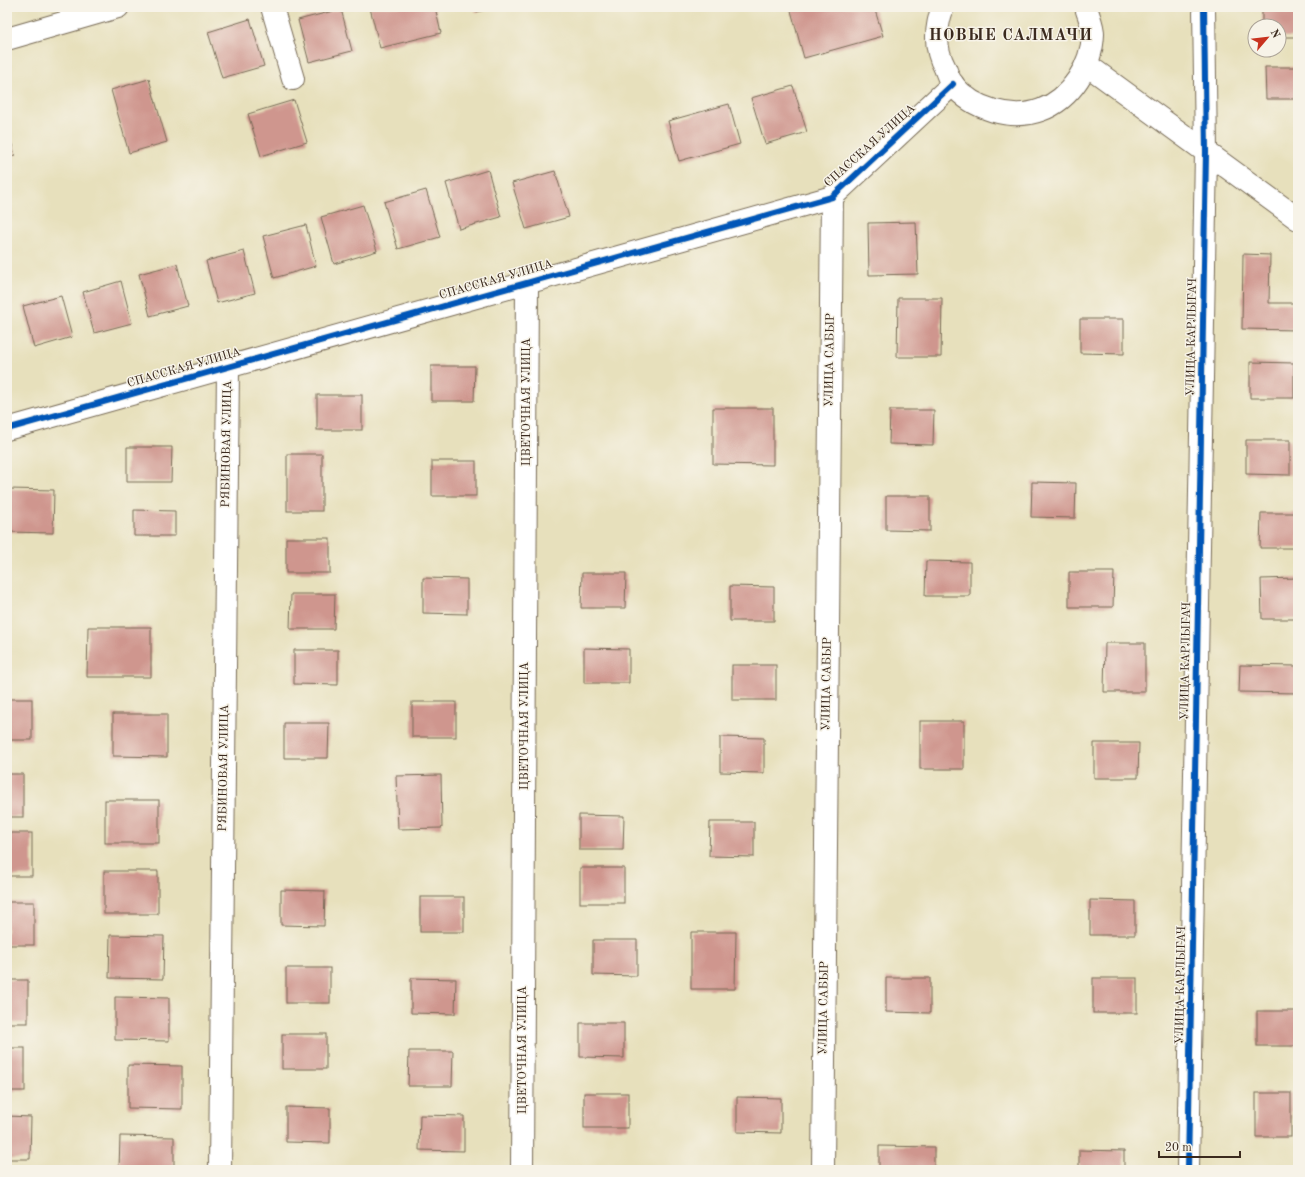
<svg xmlns="http://www.w3.org/2000/svg" width="1305" height="1177" viewBox="0 0 1305 1177" font-family="'Old Standard TT',serif">
  <style>
    .building { fill: #cf968e }
    .lines { fill: none; stroke-linecap: round; stroke-linejoin: round }
    .minor-casing { stroke: #776a55; stroke-width: 24 }
    .minor { stroke: #fff; stroke-width: 22 }
    .cycleway-casing { stroke: #f7f3e8; stroke-width: 8 }
    .cycleway { stroke: #0057b8; stroke-width: 6 }
    .labels { text-anchor: middle; dominant-baseline: central; stroke-width: 3; stroke-linejoin: round; paint-order: stroke }
    .street-label { font-size: 12px; fill: #3b2a1e; stroke: #f7f3e8 }
    .district-label { font-size: 16px; font-weight: bold; letter-spacing: 1px; fill: #3b2a1e; stroke: #f7f3e8 }
  </style>
  <rect width="100%" height="100%" fill="#f7f3e8"/>
  <filter id="ink" filterUnits="userSpaceOnUse"><feTurbulence type="fractalNoise" baseFrequency=".025" numOctaves="2"/><feDisplacementMap in="SourceGraphic" scale="8" xChannelSelector="R" yChannelSelector="G"/><feConvolveMatrix kernelMatrix="1 2 1 2 8 2 1 2 1" color-interpolation-filters="sRGB"/></filter>
  <filter id="wash" filterUnits="userSpaceOnUse"><feTurbulence type="fractalNoise" baseFrequency=".012" numOctaves="4" result="noise"/><feDisplacementMap in="SourceGraphic" scale="16" xChannelSelector="R" yChannelSelector="G"/><feGaussianBlur stdDeviation="0.9" result="paint"/><feColorMatrix in="noise" values="0 0 0 0 0 0 0 0 0 0 0 0 0 0 0 0 0 1.4 0 .05"/><feComposite in="paint" operator="in"/></filter>
  <g filter="url(#wash)">
    <rect width="100%" height="100%" fill="#e7e0bc"/>
    <g id="blocks">
      <g class="building">
        <polygon points="374,7 435,7 441,33 380,48 370,8"/>
        <polygon points="474,7 494,7 494,8 476,12"/>
        <polygon points="790,7 874,7 883,36 804,58"/>
        <polygon points="1262,7 1298,7 1298,37 1279,37 1279,26 1262,26"/>
        <polygon points="341,9 352,51 309,62 298,20"/>
        <polygon points="250,19 264,66 222,78 208,32"/>
        <polygon points="1265,67 1298,67 1298,99 1266,99"/>
        <polygon points="149,79 167,142 129,153 111,90"/>
        <polygon points="793,86 807,132 765,144 751,98"/>
        <polygon points="294,100 307,142 261,156 248,114"/>
        <polygon points="729,104 740,144 679,161 668,121"/>
        <polygon points="7,128 15,155 7,157"/>
        <polygon points="488,170 501,217 459,229 446,183"/>
        <polygon points="555,171 569,217 526,229 512,183"/>
        <polygon points="426,190 440,237 398,249 384,202"/>
        <polygon points="363,205 377,251 334,264 321,217"/>
        <polygon points="916,222 918,274 869,275 868,223"/>
        <polygon points="306,225 316,266 274,278 263,236"/>
        <polygon points="244,251 255,293 217,303 206,261"/>
        <polygon points="1243,254 1270,255 1269,303 1298,303 1298,330 1242,329"/>
        <polygon points="177,264 188,306 150,316 139,274"/>
        <polygon points="121,281 132,323 94,333 83,292"/>
        <polygon points="61,296 72,337 34,348 23,306"/>
        <polygon points="898,298 942,298 941,357 897,357"/>
        <polygon points="1080,319 1124,319 1124,354 1080,353"/>
        <polygon points="1250,362 1294,363 1294,398 1250,398"/>
        <polygon points="431,366 475,366 474,401 431,401"/>
        <rect x="317" y="395" width="45" height="35"/>
        <polygon points="713,408 773,408 773,465 713,464"/>
        <polygon points="890,410 934,410 933,445 889,444"/>
        <polygon points="1246,440 1290,440 1290,475 1246,474"/>
        <polygon points="127,447 172,447 171,482 127,482"/>
        <rect x="287" y="454" width="35" height="57"/>
        <rect x="432" y="461" width="44" height="35"/>
        <polygon points="1032,482 1076,483 1075,518 1031,517"/>
        <polygon points="9,489 54,490 53,533 8,532"/>
        <polygon points="886,496 930,496 930,531 886,530"/>
        <polygon points="134,510 175,511 175,536 134,536"/>
        <polygon points="1261,513 1298,513 1298,548 1260,548"/>
        <rect x="286" y="538" width="44" height="35"/>
        <polygon points="926,561 970,562 970,596 925,596"/>
        <polygon points="1069,572 1114,572 1113,607 1069,607"/>
        <polygon points="582,573 626,573 625,608 581,608"/>
        <polygon points="423,578 467,579 467,614 423,613"/>
        <polygon points="1298,578 1298,619 1262,619 1261,579"/>
        <polygon points="730,586 774,587 774,621 730,621"/>
        <polygon points="291,594 335,594 334,629 290,629"/>
        <polygon points="88,627 151,627 151,677 87,677"/>
        <polygon points="1105,643 1145,643 1145,692 1104,692"/>
        <polygon points="584,648 629,649 629,683 584,683"/>
        <polygon points="294,650 338,650 338,685 294,684"/>
        <rect x="732" y="665" width="44" height="35"/>
        <polygon points="1240,665 1298,666 1298,693 1239,692"/>
        <rect x="7" y="699" width="25" height="41"/>
        <rect x="412" y="702" width="44" height="35"/>
        <polygon points="113,714 167,714 167,757 113,756"/>
        <rect x="920" y="721" width="44" height="48"/>
        <polygon points="284,723 329,723 328,758 284,758"/>
        <polygon points="720,737 764,738 764,773 720,772"/>
        <polygon points="1094,743 1139,743 1138,778 1094,778"/>
        <rect x="7" y="774" width="16" height="43"/>
        <polygon points="441,775 442,828 398,829 396,776"/>
        <rect x="105" y="800" width="54" height="43"/>
        <polygon points="579,815 624,816 623,850 579,850"/>
        <polygon points="710,822 754,822 754,857 709,856"/>
        <rect x="7" y="833" width="25" height="43"/>
        <rect x="580" y="868" width="44" height="35"/>
        <rect x="104" y="871" width="54" height="43"/>
        <polygon points="281,890 325,891 324,926 281,925"/>
        <rect x="420" y="897" width="44" height="35"/>
        <polygon points="1090,900 1135,901 1135,935 1090,935"/>
        <rect x="7" y="902" width="27" height="43"/>
        <polygon points="691,932 736,932 735,989 691,989"/>
        <polygon points="110,935 164,936 163,979 109,978"/>
        <polygon points="593,940 637,940 637,976 593,975"/>
        <rect x="286" y="968" width="44" height="35"/>
        <polygon points="411,978 456,979 455,1014 411,1013"/>
        <polygon points="886,978 930,978 930,1013 886,1012"/>
        <rect x="1093" y="978" width="44" height="35"/>
        <rect x="7" y="980" width="21" height="43"/>
        <polygon points="115,997 169,998 169,1041 115,1040"/>
        <rect x="1257" y="1011" width="41" height="35"/>
        <polygon points="580,1023 624,1023 624,1058 580,1057"/>
        <rect x="282" y="1034" width="44" height="35"/>
        <rect x="7" y="1048" width="18" height="43"/>
        <polygon points="409,1051 453,1051 452,1086 408,1086"/>
        <polygon points="128,1065 182,1066 182,1109 128,1108"/>
        <rect x="584" y="1093" width="44" height="35"/>
        <rect x="1256" y="1093" width="35" height="44"/>
        <polygon points="737,1097 781,1098 781,1133 737,1132"/>
        <polygon points="286,1107 330,1108 330,1143 286,1142"/>
        <polygon points="420,1115 464,1116 464,1151 419,1150"/>
        <polygon points="7,1116 31,1117 30,1159 7,1159"/>
        <polygon points="120,1136 174,1137 174,1170 119,1170"/>
        <polygon points="879,1146 934,1147 934,1170 879,1170"/>
        <polygon points="1079,1150 1124,1151 1124,1170 1079,1170"/>
      </g>
    </g>
  </g>
  <g filter="url(#ink)">
    <use href="#blocks" fill-opacity="0" stroke="#776a55" stroke-width="1"/>
    <g class="lines">
      <defs>
        <g id="minor">
          <polyline points="272,7 293,79"/>
          <path d="M943,7C935,28 934,48 945,68C947,73 949,80 953,85C973,109 1011,121 1041,110C1071,99 1092,65 1093,34C1093,25 1088,15 1086,7"/>
          <polyline points="7,39 118,7"/>
          <polyline points="1087,65 1298,219"/>
          <polyline points="7,429 832,197 953,84"/>
          <polyline points="220,1170 228,367"/>
          <polyline points="522,1170 527,283"/>
          <polyline points="823,1170 832,197"/>
          <polyline points="1188,1170 1206,152 1204,7"/>
        </g>
      </defs>
      <use href="#minor" class="minor-casing"/>
      <use href="#minor" class="minor"/>
      <defs>
        <g id="cycleway">
          <polyline points="7,429 832,197 953,84"/>
          <polyline points="1188,1170 1206,152 1204,7"/>
        </g>
      </defs>
      <use href="#cycleway" class="cycleway-casing"/>
      <use href="#cycleway" class="cycleway"/>
    </g>
  </g>
  <g class="labels">
    <g class="street-label">
      <text transform="translate(870 146) rotate(-42)">СПАССКАЯ УЛИЦА</text>
      <text transform="translate(496 280) rotate(-16)">СПАССКАЯ УЛИЦА</text>
      <text transform="translate(1192 337) rotate(-89)">УЛИЦА КАРЛЫГАЧ</text>
      <text transform="translate(830 360) rotate(-89)">УЛИЦА САБЫР</text>
      <text transform="translate(184 368) rotate(-16)">СПАССКАЯ УЛИЦА</text>
      <text transform="translate(527 402) rotate(-90)">ЦВЕТОЧНАЯ УЛИЦА</text>
      <text transform="translate(227 444) rotate(-89)">РЯБИНОВАЯ УЛИЦА</text>
      <text transform="translate(1186 661) rotate(-89)">УЛИЦА КАРЛЫГАЧ</text>
      <text transform="translate(827 684) rotate(-89)">УЛИЦА САБЫР</text>
      <text transform="translate(525 726) rotate(-90)">ЦВЕТОЧНАЯ УЛИЦА</text>
      <text transform="translate(224 768) rotate(-89)">РЯБИНОВАЯ УЛИЦА</text>
      <text transform="translate(1181 985) rotate(-89)">УЛИЦА КАРЛЫГАЧ</text>
      <text transform="translate(824 1008) rotate(-89)">УЛИЦА САБЫР</text>
      <text transform="translate(523 1050) rotate(-90)">ЦВЕТОЧНАЯ УЛИЦА</text>
    </g>
    <g class="district-label">
      <text x="1011" y="36">НОВЫЕ САЛМАЧИ</text>
    </g>
  </g>
  <rect width="1305" height="1177" fill="none" stroke="#f7f3e8" stroke-width="24"/>
  <g transform="translate(1267 38) rotate(62)"><circle r="19" fill="#f7f3e8" stroke="#aca397"/>
  <path d="M0-3L7 15L0 10L-7 15Z" fill="#c8321e"/>
  <text y="-6" font-size="11" font-weight="bold" text-anchor="middle" fill="#3b2a1e">N</text>
  </g>
  <path d="M1159 1151v6h81v-6" fill="none" stroke="#3b2a1e" stroke-width="2"/>
  <text x="1165" y="1151" font-size="12" fill="#3b2a1e" stroke="#f7f3e8" stroke-width="3" paint-order="stroke">20 m</text>
</svg>
